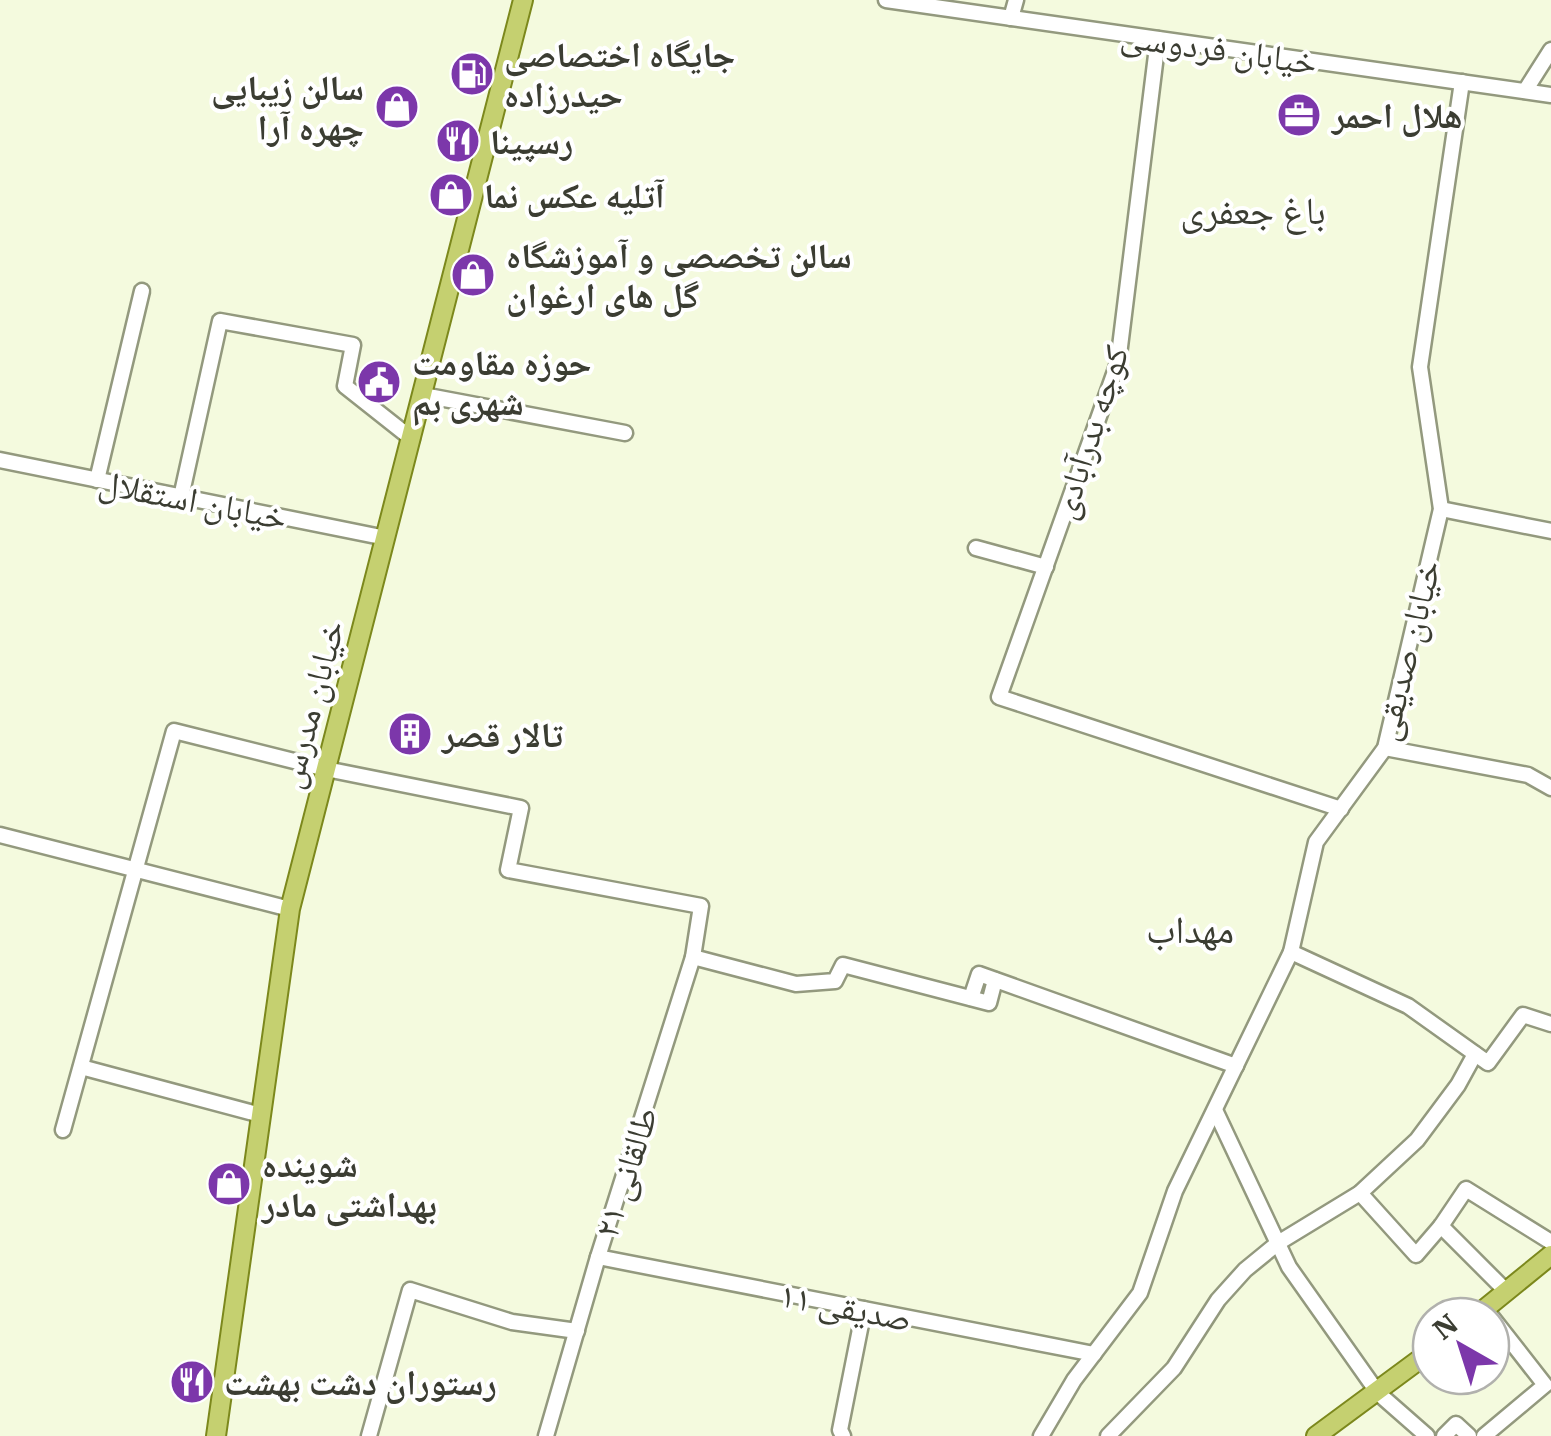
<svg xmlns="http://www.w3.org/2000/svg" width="1551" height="1436" viewBox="0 0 1551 1436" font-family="'IBM Plex Serif','Noto Naskh Arabic',serif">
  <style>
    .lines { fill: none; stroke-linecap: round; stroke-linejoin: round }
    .minor-casing { stroke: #93997e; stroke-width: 19 }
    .major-casing { stroke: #7c881c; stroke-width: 22 }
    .minor { stroke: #fff; stroke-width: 14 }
    .major { stroke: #c5d070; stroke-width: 18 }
    .labels { text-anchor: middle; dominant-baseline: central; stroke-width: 8; stroke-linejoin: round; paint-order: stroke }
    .street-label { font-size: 35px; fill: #3b3d32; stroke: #fff }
    .poi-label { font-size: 35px; font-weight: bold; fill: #3b3d32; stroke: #fff; text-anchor: start }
    .neighbourhood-label { font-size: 38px; fill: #3b3d32; stroke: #fff }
  </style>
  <rect width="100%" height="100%" fill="#f4fade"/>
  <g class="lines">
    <defs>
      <g id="minor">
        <polyline points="886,0 1551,95"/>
        <polyline points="1011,18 1016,0"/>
        <polyline points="1158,39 1118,363 999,697 1341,809"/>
        <polyline points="1525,91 1551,50"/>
        <polyline points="423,395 625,433"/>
        <polyline points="0,460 386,538"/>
        <polyline points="97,480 142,291"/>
        <polyline points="181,497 220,321 353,345 345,386 412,439"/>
        <polyline points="1441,509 1551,531"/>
        <polyline points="976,548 1046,567"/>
        <polyline points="1385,748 1528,775 1551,788"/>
        <polyline points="0,835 290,909"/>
        <polyline points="1291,952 1408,1006 1488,1063 1523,1015 1551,1024"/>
        <polyline points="693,957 796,984 835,981 843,965 989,1003 995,980"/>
        <polyline points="971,998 979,974 1236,1066"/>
        <polyline points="81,1067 261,1115"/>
        <polyline points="1215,1110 1289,1267 1378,1393 1427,1436"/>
        <polyline points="63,1130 174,731 326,769 521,808 508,870 701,906 693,957 598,1257 546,1436"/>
        <polyline points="1360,1193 1416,1255 1441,1226 1466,1189 1551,1242"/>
        <polyline points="1441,1226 1507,1292"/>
        <polyline points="598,1257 1094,1354"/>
        <polyline points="369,1436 410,1290 512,1322 577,1331"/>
        <polyline points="843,1436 840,1430 864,1309"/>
        <polyline points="1041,1436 1074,1380 1140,1293 1175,1191 1291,952 1316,842 1385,748 1441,509 1420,367 1462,82"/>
        <polyline points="1108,1436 1174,1368 1218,1300 1245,1270 1278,1243 1360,1193 1417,1140 1458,1085 1475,1054"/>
        <polyline points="1444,1436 1456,1424 1469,1436"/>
        <polyline points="1484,1436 1545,1385 1491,1316"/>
      </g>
      <g id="major">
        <polyline points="1476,1316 1551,1255"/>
        <polyline points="216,1436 290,909 523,0"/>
        <polyline points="1316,1436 1431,1351"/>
      </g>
    </defs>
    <use href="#minor" class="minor-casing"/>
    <use href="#major" class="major-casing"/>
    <use href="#minor" class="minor"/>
    <use href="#major" class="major"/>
  </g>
  <defs>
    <symbol id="fuel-disc" viewBox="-11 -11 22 22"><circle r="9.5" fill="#7c37aa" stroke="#fff"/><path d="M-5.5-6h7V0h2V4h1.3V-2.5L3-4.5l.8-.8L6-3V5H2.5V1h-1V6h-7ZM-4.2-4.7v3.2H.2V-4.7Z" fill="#fff"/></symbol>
    <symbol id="shop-disc" viewBox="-11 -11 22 22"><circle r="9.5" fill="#7c37aa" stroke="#fff"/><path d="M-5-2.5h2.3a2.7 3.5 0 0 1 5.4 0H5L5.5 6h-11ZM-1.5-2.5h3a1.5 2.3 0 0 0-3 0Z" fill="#fff"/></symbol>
    <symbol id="office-disc" viewBox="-11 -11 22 22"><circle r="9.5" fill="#7c37aa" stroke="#fff"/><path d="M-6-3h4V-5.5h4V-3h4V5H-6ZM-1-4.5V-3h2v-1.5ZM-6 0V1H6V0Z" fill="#fff"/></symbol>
    <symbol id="restaurant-disc" viewBox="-11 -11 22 22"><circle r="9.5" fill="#7c37aa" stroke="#fff"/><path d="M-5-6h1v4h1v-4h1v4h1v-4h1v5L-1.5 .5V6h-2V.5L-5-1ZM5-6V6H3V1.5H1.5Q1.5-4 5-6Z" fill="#fff"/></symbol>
    <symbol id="civic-disc" viewBox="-11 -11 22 22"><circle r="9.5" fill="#7c37aa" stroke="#fff"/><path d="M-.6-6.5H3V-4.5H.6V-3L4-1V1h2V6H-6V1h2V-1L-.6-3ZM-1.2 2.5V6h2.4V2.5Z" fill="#fff"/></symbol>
    <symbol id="building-disc" viewBox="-11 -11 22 22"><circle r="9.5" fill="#7c37aa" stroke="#fff"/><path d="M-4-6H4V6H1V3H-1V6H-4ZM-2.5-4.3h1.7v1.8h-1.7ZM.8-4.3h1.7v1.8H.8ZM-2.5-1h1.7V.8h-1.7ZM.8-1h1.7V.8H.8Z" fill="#fff"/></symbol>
  </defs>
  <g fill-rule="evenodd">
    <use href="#fuel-disc" x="447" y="49" width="50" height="50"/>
    <use href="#shop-disc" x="372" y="82" width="50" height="50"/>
    <use href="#office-disc" x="1274" y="90" width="50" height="50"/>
    <use href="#restaurant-disc" x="433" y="116" width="50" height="50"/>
    <use href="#shop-disc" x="426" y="170" width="50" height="50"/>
    <use href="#shop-disc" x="448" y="250" width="50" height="50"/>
    <use href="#civic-disc" x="354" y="357" width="50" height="50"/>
    <use href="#building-disc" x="385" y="709" width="50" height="50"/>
    <use href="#shop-disc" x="204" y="1159" width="50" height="50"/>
    <use href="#restaurant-disc" x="167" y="1357" width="50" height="50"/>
  </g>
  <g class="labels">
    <g class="street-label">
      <text transform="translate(1219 48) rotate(8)">خیابان فردوسی</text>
      <text transform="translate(1089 432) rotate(-72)">کوچه بدرآبادی</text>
      <text transform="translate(193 499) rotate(11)">خیابان استقلال</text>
      <text transform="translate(1406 650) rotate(-76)">خیابان صدیقی</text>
      <text transform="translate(310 704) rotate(-75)">خیابان مدرس</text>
      <text transform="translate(625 1172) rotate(-72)">طالقانی ۲۱</text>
      <text transform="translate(846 1306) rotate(11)">صدیقی ۱۱</text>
    </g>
    <g class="poi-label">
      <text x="504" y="54">جایگاه اختصاصی<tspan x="504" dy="40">حیدرزاده</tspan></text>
      <text x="364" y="87" text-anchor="end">سالن زیبایی<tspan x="364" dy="40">چهره آرا</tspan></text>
      <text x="1332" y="115">هلال احمر</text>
      <text x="490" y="141">رسپینا</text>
      <text x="484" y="195">آتلیه عکس نما</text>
      <text x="506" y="255">سالن تخصصی و آموزشگاه<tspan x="506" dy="40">گل های ارغوان</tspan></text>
      <text x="412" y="362">حوزه مقاومت<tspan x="412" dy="40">شهری بم</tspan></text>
      <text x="442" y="734">تالار قصر</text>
      <text x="262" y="1164">شوینده<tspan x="262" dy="40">بهداشتی مادر</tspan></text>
      <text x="224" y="1382">رستوران دشت بهشت</text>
    </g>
    <g class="neighbourhood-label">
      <text x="1253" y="209">باغ جعفری</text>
      <text x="1190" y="928">مهداب</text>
    </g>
  </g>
  <g transform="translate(1461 1346) rotate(321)"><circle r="48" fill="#ffffff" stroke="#b1b1ad" stroke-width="2.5"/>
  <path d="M0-8L18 38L0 25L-18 38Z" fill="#7c37aa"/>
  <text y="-15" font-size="28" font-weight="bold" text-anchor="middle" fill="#3b3d32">N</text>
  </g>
</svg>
